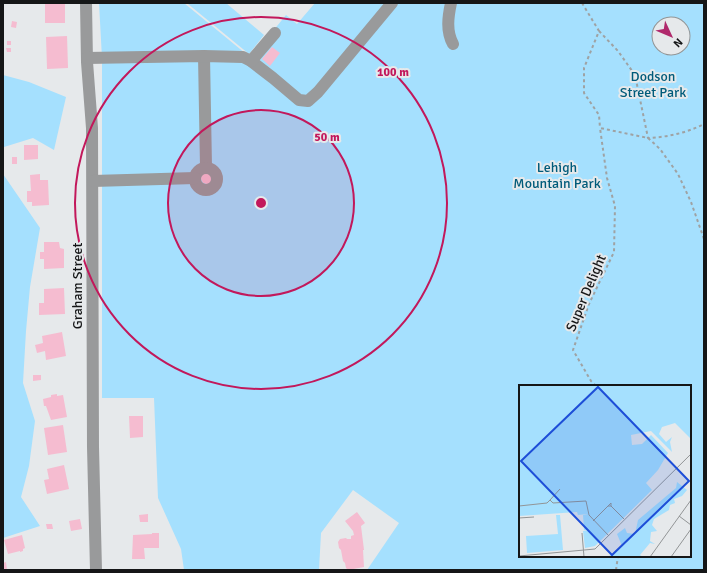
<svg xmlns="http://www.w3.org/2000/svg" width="707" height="573" viewBox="0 0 707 573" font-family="Signika,sans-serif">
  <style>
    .green { fill: #a5e0fe; fill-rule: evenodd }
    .building { fill: #f5bcd0 }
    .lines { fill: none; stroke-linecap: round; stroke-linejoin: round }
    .path { stroke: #9fa2a3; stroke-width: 2; stroke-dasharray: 3 3; stroke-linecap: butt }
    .minor { stroke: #999a9b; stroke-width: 12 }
    .ring { fill: none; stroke: #c2185b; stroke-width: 2 }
    .labels { text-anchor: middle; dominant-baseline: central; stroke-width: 4; stroke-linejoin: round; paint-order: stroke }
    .park-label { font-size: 14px; fill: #005b7a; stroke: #e6e9eb }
    .street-label { font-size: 14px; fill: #151617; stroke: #e6e9eb }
    .inset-road { fill: none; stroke: #929596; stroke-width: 1 }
    .view { fill: #1d4ed8; fill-opacity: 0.15; stroke: #1d4ed8; stroke-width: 2 }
    .inset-edge { fill: none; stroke: #151617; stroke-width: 2 }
    .centre { fill: #c2185b; stroke: #e6e9eb; stroke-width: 2 }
    .ring-label { font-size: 12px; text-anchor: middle; font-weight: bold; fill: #c2185b; stroke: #e6e9eb; stroke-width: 4; stroke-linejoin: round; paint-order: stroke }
  </style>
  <rect width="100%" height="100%" fill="#e6e9eb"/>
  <g class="green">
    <path d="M99,3H184L251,58L286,15L297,24L315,3H704V570H367L399,523L353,490L321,533L319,570H184L181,549L158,498L154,398H102V58ZM659,24H683V48H659ZM520,386H690V556H520Z"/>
    <polygon points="189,3 226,3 264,35 249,54 188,4"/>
    <polygon points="3,75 29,82 66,97 54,150 33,138 4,147 3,150"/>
    <polygon points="3,174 40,228 30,287 26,331 23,383 35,421 29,466 21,497 40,526 3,538"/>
  </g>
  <g class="building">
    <rect x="45" y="3" width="20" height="20"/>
    <polygon points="12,21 17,22 16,28 11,27"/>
    <polygon points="67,36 68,68 47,69 46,37"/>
    <rect x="7" y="41" width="4" height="4"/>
    <polygon points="272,47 280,53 270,66 262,59"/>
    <polygon points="6,48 11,48 11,52 7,52"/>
    <polygon points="24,145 38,145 38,159 24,160"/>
    <rect x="12" y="157" width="5" height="7"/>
    <circle cx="207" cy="178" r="6"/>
    <polygon points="40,174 40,180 48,180 49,205 32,206 32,202 27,202 27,191 31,191 30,175"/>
    <polygon points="44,242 59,242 60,248 64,249 64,268 44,269 44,259 40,259 40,252 44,252"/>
    <polygon points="64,288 65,314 39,315 39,303 44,303 44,289"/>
    <polygon points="62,332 66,356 46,360 45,351 37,353 35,345 43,343 42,336"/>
    <polygon points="33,375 41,375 41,380 33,381"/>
    <polygon points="57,394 57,396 63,395 67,417 51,420 46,406 44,406 43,399 51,397 51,395"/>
    <polygon points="129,416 143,416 143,437 130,438"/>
    <polygon points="63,425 67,452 48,455 44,428"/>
    <polygon points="64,465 69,489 47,494 44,480 49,479 47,469"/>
    <polygon points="357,512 365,523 361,526 364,550 363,550 364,567 348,570 346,568 345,563 343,561 341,550 339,548 338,542 340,539 346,538 347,539 351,539 351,536 354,535 353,531 345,521"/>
    <polygon points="148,514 148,522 140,522 139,515"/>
    <polygon points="80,519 82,529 71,531 69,521"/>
    <polygon points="46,524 52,524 53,529 47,529"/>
    <polygon points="152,533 159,533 159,548 144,548 145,559 132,559 133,535 152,534"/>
    <polygon points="22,535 25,548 23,549 23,551 20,552 20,551 8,554 4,540"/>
    <polygon points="6,562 7,570 3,570 3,563"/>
  </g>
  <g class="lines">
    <g class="path">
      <polyline points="582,3 599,31 584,68 584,93 599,115 600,128"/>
      <path d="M599,31L618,51L635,75L648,138C668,137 686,133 704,124"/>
      <polyline points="704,297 704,308"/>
      <polyline points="596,386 591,381 573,350 589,304 614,252 615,206 607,178 600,128 648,138 660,149 678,174 691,202 704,239"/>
      <polyline points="616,570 618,556"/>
    </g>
    <g class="minor">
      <polyline points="86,3 87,62 92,128 93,447 96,570"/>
      <path d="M451,3C448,17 446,31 453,44"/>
      <polyline points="204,56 206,167"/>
      <polyline points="87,58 204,56 243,57 251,61 273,78 299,100 308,101 318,92 392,3"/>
      <polyline points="251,61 275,33"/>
      <circle cx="206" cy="179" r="11"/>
      <polyline points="93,181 195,178"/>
    </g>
  </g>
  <circle cx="261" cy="203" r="93" fill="#c2185b" fill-opacity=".12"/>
  <g class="ring">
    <circle cx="261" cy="203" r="93"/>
    <circle cx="261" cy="203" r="186"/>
  </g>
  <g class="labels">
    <g class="park-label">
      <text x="653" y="76">Dodson<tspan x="653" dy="16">Street Park</tspan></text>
      <text x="557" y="167">Lehigh<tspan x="557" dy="16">Mountain Park</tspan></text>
    </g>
    <g class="street-label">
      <text transform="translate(77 286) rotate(-90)">Graham Street</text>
      <text transform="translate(586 293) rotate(-67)">Super Delight</text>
    </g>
  </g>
  <g transform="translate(519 385)">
    <rect width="172" height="172" fill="#e6e9eb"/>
    <path d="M0,0H172V54L156,38L143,42L140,49L147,57L153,52L151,57L153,67L132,46L112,50L113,60L123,59L132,50L149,68L139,85L127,98L133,105L76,161L66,163L64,146L70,145H65L64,130L69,129L59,130L58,127L0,131ZM158,97L168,105L163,111L155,114L156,118L151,120L150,125L135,134L133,140L138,146L132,147L131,156L136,159L131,158L121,170L124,172H89L103,161L98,149L106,143L108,148L116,149L119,135L157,103ZM37,130H41L44,165L8,168L7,151L39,149Z" fill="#a5e0fe"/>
    <path class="inset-road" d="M31,115L41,104M0,121L28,118L31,115L34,118L67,116L70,130L90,151M92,121L105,134M160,131L172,140M0,133L15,132M74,136L92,118V121H89M63,148L65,172M0,171L76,164L172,69M131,172L172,115M152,172L172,144"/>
    <path class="view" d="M79,2L170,96L93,170L2,76Z"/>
    <rect width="172" height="172" class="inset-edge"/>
  </g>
  <circle cx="261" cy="203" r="6" class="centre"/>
  <g class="ring-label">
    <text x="393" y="76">100 m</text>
    <text x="327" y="141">50 m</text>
  </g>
  <rect width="707" height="573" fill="none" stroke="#151617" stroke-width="8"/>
  <g transform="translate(671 36) rotate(134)"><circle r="19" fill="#e6e9eb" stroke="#929596"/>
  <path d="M0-3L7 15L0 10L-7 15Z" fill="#b0296c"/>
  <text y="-6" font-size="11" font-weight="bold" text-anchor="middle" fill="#151617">N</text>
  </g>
</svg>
